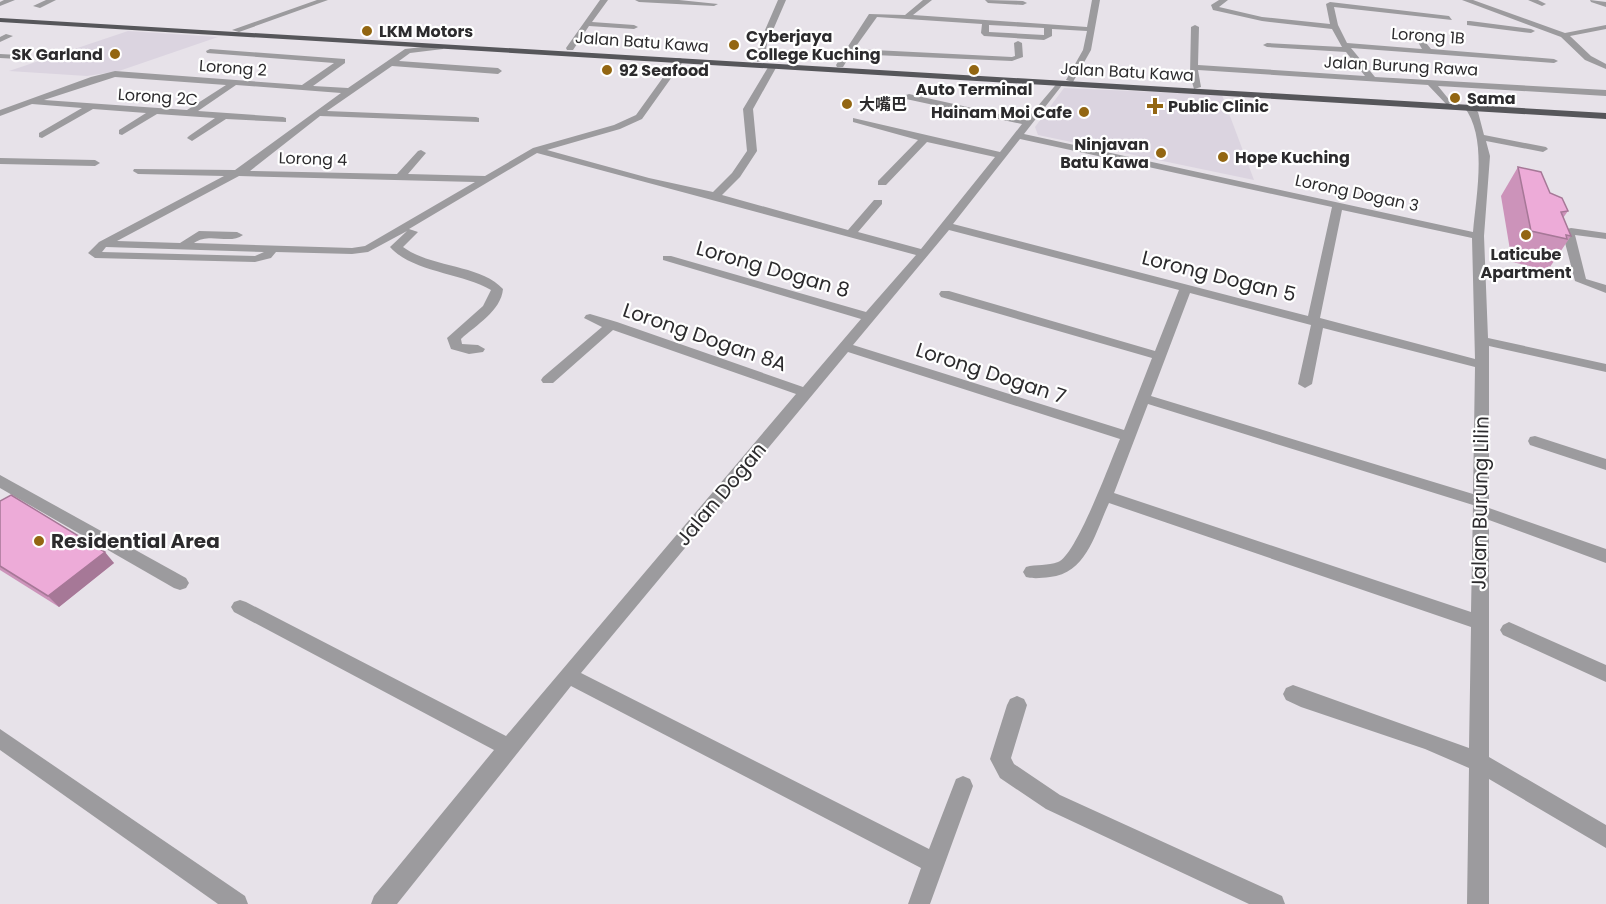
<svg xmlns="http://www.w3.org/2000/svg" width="1606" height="904" viewBox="0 0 1606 904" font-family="Poppins,'Noto Sans SC',sans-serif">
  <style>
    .built { fill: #dbd4e0 }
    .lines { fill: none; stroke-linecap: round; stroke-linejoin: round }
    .minor { fill: #9c9b9e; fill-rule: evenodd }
    .trunk { fill: #56565a; fill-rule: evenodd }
    .wall { fill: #cc93ba }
    .shaded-wall { fill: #a67897 }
    .building { fill: #edabd8; stroke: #a67897; stroke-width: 1.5 }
    .poi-dot { fill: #936612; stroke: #fff; stroke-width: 2 }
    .labels { text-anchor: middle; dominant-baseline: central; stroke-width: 4.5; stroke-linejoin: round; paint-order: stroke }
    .far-poi-label { font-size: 16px; font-weight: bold; fill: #2c2b2d; stroke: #fff; text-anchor: start }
    .far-street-label { font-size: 16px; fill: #2c2b2d; stroke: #fff }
    .street-label { font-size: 20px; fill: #2c2b2d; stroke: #fff }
    .poi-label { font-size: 20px; font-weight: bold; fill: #2c2b2d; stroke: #fff; text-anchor: start }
  </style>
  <rect width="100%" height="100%" fill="#e7e2e9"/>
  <g class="built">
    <polygon points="128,31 218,37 119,71 87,76 9,71"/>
    <polygon points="1064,88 1222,95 1254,180 1038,135 1035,127"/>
  </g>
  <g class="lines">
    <g class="minor">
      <polygon points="4,0 15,0 0,6 0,2"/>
      <polygon points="46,0 56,0 40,8 33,6"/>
      <polygon points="317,0 328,0 239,32 232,30"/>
      <polygon points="600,0 608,0 592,22 634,25 638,27 634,29 589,26 573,50 567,50 566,48"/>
      <polygon points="635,0 679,0 718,4 714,6 639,2"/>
      <polygon points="778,0 786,0 767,44 764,60 757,62 759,44"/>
      <path d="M923,0H932L913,15L1087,27L1092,0H1100L1091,50L1073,82L1066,80L1083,50L1087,31L1052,29V36L1044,40L984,36L981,33L982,24L877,17L854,49L1012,57L1015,56L1014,43L1018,41L1022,43L1023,57L1012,61L851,54L843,67H837L836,65L869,14L905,15ZM989,25L1044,28V35L989,32Z"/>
      <polygon points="985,0 1023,1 1027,3 1023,5 988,3"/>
      <polygon points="1219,0 1228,0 1219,7 1262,17 1330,24 1326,4 1330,2 1449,16 1452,20 1334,7 1338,25 1347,43 1422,49 1414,35 1418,33 1431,49 1554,59 1558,61 1554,63 1351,48 1375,77 1606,90 1606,96 1438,86 1451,102 1447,105 1428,85 1198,70 1201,87 1194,89 1190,75 1191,27 1195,25 1199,27 1198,65 1365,76 1346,52 1267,47 1263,45 1267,43 1342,47 1332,29 1262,21 1213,10 1211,5"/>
      <polygon points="1462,0 1473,0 1565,33 1606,25 1606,29 1570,36 1591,56 1606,64 1606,69 1585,60 1561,37"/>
      <polygon points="1528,0 1538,0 1546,4 1542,6"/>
      <polygon points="1590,0 1606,2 1606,7 1591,2"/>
      <polygon points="1470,21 1531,29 1535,31 1531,33 1467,25 1467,21"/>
      <polygon points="6,34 13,36 0,42 0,37"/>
      <path d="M440,45L444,47L443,49L410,53L399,61L498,68L502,71L498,74L392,66L327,111L476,117L479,118V122L320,116L250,171L397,174L418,151L421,150L426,153L408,174L485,176L533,148L614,125L636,115L677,58H680L684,60L642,119L620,129L547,150L649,178L713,192L732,173L747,151L743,109L770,64H776L777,66L753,109L757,151L740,177L722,195L848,230L874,200H882V204L858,232L921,249L995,157L927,142L886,185H878V181L918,140L853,122V118L1000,152L1022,124L906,99V95L909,94L1026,120L1059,81L1063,84L1024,134L1473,232C1476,196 1488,137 1464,107L1465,105H1471L1478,112L1484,135L1546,147L1548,149L1543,152L1486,141L1490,156L1484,236L1488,338L1606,364V372L1489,346V508L1606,549V563L1489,520V757L1606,825V848L1489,779V904H1467L1469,768L1425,749L1301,707L1286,700L1283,694L1286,688L1293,685L1469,748L1471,627L1109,503C1095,533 1087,573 1050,577C1041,578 1034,579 1026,577L1023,572L1026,567C1036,564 1048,566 1058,562C1076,556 1111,460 1120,439L848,352L581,673L929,849L956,779L963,776L970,779L973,786L930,904H908L921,868L571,686L397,904H371L374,896L494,750L234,612L231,607L234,602L240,600L246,602L506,736L796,394L613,330L553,383H543L541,380L543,377L602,327L584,318L586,315L590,314L617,322L803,387L861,319L663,260V256H671L866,312L916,255L537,153L409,229L418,232L403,247C431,268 480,264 503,289C501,311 476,325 461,339L462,344L478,345L485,349L483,352L469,354L451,349L447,338L483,306L491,290C462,273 412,272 390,247L407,231L368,252L352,254L276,252L271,258L255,262L95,258L88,253L99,242L224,176L138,174L133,171L134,169L235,170L341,93L236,85L198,111L283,117L286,118V122L226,119L192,141L187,138L189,136L215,118L157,114L122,135L119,134V130L146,113L93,109L42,138L39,137V133L82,108L32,104L0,116V110L91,77L115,71L302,85L334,63L207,53L206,51L210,49L345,59V63L313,86L348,88L405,49ZM115,77L226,85L187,110L44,100ZM1020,139L1332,207L1308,316L953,224ZM239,176L475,182L365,246L352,248L194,243C209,232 230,245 243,235L237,232L199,231L180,243L117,241ZM1342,210L1472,238L1475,359L1320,318ZM949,230L1179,290L1155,351L949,291H941L939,294L941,297L1152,358L1124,430L853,345ZM106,247L264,252L255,256L102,252ZM1190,293L1311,325L1298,384L1305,388L1312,384L1323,328L1475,367L1473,494L1151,396ZM1148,404L1473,505L1471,612L1114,493Z"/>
      <polygon points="0,54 19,55 23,57 19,59 0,58"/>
      <polygon points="0,158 95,160 100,163 95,166 0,164"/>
      <polygon points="1571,228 1606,233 1606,239 1575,235 1586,279 1606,285 1606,293 1575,281 1563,235 1567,229"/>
      <polygon points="1535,436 1606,459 1606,470 1530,445 1528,441 1530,437"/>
      <polygon points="0,475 186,578 189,583 186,588 180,590 174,588 0,488"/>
      <polygon points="1509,622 1606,665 1606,682 1503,635 1500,630 1503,625"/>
      <polygon points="1017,696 1024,699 1027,705 1011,758 1014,764 1060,795 1282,896 1285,904 1249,904 1046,809 1000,778 990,759 1007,705 1010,699"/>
      <polygon points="0,729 245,896 248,904 218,904 0,750"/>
    </g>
    <polygon class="trunk" points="0,18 1606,113 1606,119 0,22"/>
  </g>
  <g class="wall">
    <polygon points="1518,167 1550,193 1568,211 1563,218 1571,236 1550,267 1549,266 1546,270 1512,262 1501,196"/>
    <polygon points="0,501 114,563 59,607 0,570"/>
  </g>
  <polygon class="shaded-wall" points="105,552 114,563 59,607 48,596"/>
  <g class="building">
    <polygon points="1518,167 1541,172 1550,193 1562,198 1568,211 1561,212 1571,236 1566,235 1567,239 1531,231"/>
    <polygon points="11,495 105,552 48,596 0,566 0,501"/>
  </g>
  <g class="poi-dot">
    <circle cx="367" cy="31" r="6"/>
    <circle cx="734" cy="45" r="6"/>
    <circle cx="115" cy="54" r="6"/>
    <circle cx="607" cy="70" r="6"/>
    <circle cx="974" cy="70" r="6"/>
    <circle cx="1455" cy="98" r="6"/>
    <circle cx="847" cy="104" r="6"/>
    <path d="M1152 97h6v6h6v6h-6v6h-6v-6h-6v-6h6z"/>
    <circle cx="1084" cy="112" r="6"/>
    <circle cx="1161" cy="153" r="6"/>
    <circle cx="1223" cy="157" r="6"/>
    <circle cx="1526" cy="235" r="6"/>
    <circle cx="39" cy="541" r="6"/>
  </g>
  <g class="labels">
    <g class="far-poi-label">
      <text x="379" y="31">LKM Motors</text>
      <text x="746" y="36">Cyberjaya<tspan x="746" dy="18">College Kuching</tspan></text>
      <text x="103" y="54" text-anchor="end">SK Garland</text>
      <text x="619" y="70">92 Seafood</text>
      <text x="974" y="89" text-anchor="middle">Auto Terminal</text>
      <text x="1467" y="98">Sama</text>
      <text x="859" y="104">大嘴巴</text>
      <text x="1168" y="106">Public Clinic</text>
      <text x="1072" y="112" text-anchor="end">Hainam Moi Cafe</text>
      <text x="1149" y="144" text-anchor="end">Ninjavan<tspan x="1149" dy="18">Batu Kawa</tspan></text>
      <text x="1235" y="157">Hope Kuching</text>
      <text x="1526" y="254" text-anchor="middle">Laticube<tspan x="1526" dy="18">Apartment</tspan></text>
    </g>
    <g class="far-street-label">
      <text transform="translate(1428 36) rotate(4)">Lorong 1B</text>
      <text transform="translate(642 42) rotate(4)">Jalan Batu Kawa</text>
      <text transform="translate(1401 66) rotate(3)">Jalan Burung Rawa</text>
      <text transform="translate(233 68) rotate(4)">Lorong 2</text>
      <text transform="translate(1127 72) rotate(3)">Jalan Batu Kawa</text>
      <text transform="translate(158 97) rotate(4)">Lorong 2C</text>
      <text transform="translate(313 159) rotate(2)">Lorong 4</text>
      <text transform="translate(1357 193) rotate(12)">Lorong Dogan 3</text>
    </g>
    <g class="street-label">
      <text transform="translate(773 269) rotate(16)">Lorong Dogan 8</text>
      <text transform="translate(1219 276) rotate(14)">Lorong Dogan 5</text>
      <text transform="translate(705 337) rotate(19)">Lorong Dogan 8A</text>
      <text transform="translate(991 373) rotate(18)">Lorong Dogan 7</text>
      <text transform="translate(721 494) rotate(-50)">Jalan Dogan</text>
      <text transform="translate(1480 503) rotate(-89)">Jalan Burung Lilin</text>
    </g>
    <g class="poi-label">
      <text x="51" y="541">Residential Area</text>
    </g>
  </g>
</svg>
